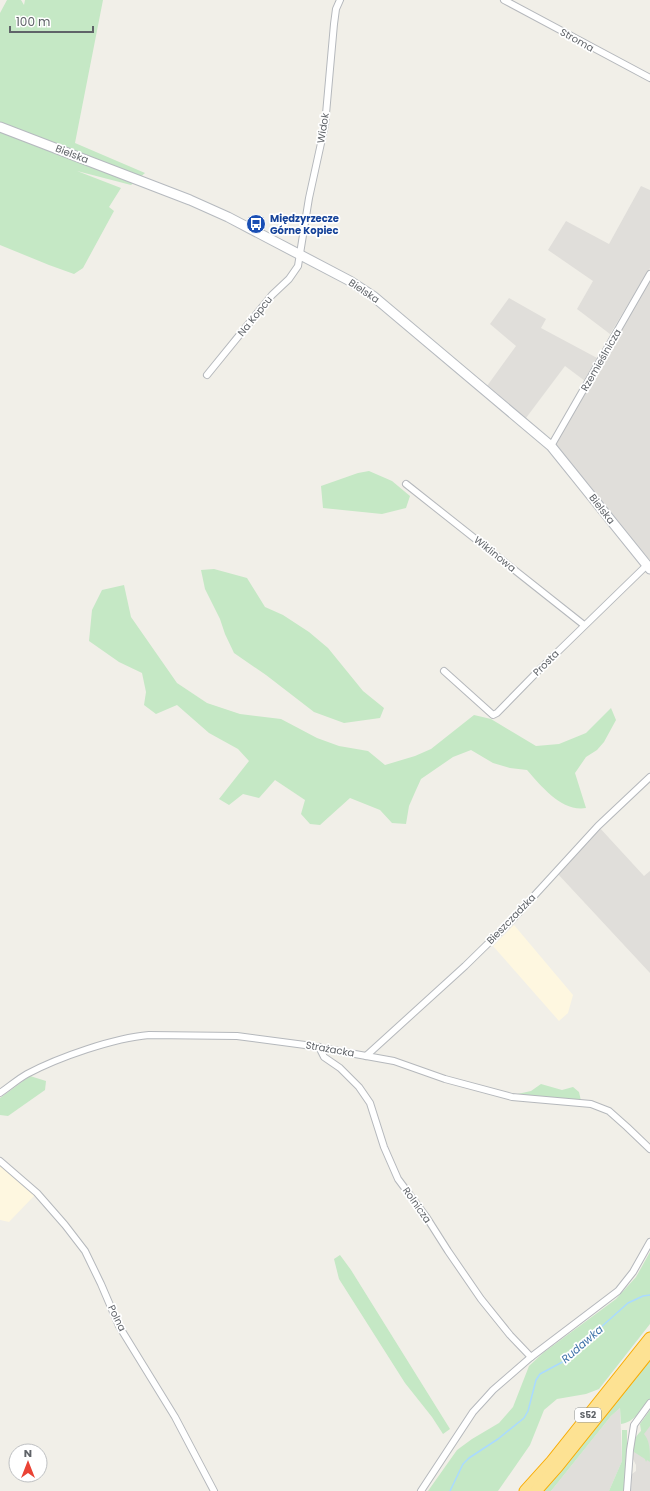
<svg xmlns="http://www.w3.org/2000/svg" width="650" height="1491" viewBox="0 0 650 1491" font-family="Poppins,sans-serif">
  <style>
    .commercial { fill: #fef7e0 }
    .industrial { fill: #e0deda }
    .green { fill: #c5e8c5 }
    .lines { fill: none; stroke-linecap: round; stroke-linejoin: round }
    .stream { stroke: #aadaff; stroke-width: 1.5 }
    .street-casing { stroke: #b5b8bc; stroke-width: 8 }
    .secondary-casing { stroke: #b6babf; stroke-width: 11 }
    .highway-casing { stroke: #f9ab00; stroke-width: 13 }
    .street { stroke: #fff; stroke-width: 6 }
    .secondary { stroke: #fff; stroke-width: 9 }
    .highway { stroke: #fde293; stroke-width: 11 }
    .labels { text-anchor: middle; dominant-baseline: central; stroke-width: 3.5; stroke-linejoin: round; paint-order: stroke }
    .shield { fill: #fff; stroke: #8f9295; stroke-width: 1 }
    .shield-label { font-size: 9px; font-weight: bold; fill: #5f6368 }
    .street-label { font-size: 10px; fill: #5f6368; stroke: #fff }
    .transit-label { font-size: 10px; font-weight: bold; fill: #164399; stroke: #fff; text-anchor: start }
    .water-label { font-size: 11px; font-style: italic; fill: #4174aa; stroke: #fff }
  </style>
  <rect width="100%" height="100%" fill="#f1efe8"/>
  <g class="commercial">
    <polygon points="514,925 573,995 568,1013 559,1021 493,946"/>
    <polygon points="0,1162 36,1194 9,1222 0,1220"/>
  </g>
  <g class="industrial">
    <polygon points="641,186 650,190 650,268 610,334 577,309 593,281 548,250 566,221 609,244"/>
    <polygon points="650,281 650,560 616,523 555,445"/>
    <polygon points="509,298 546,319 541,328 599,359 585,381 565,366 526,418 487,386 516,346 490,324"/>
    <polygon points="598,826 644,876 650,871 650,973 557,873"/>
    <polygon points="620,1408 622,1461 609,1491 551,1491 611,1416"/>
    <polygon points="650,1420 650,1491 631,1491 632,1474 636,1471 636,1465 633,1459 634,1440"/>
  </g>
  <g class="green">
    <polygon points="7,0 21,0 24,5 25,0 103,0 75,143 145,173 131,185 77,171 121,188 109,207 114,211 83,268 74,274 49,265 0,245 0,13"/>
    <polygon points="369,471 392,481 410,496 406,508 382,514 323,508 321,486 358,473"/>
    <polygon points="214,569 247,578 265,607 283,615 309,632 328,648 363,691 384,708 380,718 344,723 314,712 266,675 234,653 225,634 220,619 205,589 201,570"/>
    <path d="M124,585L131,617L177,683L207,703L240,714L281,719L317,738L339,746L368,751L385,765L415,756L431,749L474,715L491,719L536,746L559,744L586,733L611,708L616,720L604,742L597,750L586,757L575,773L586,808C562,812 542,787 527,770L510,768L493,763L471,750L453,757L421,779L416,790L409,806L406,824L392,823L380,810L350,798L320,825L310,824L301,814L305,800L275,780L259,798L243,794L229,805L219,799L249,761L238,749L209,733L177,705L156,714L144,705L146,692L142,673L119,662L89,641L92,610L102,590Z"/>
    <polygon points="30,1076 46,1081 45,1090 8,1116 0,1115 0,1098"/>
    <polygon points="541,1084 562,1090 573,1087 579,1092 581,1101 513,1095 531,1091"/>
    <polygon points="650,1252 650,1324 599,1389 586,1394 557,1399 544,1410 530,1445 498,1491 428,1491 457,1450 472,1439 499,1423 513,1407 529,1366 543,1353 616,1299 636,1277"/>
    <polygon points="340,1255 351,1270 450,1429 443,1434 432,1417 405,1383 339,1279 334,1259"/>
    <path d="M650,1359V1399C642,1409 635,1422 621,1424L620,1408L611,1416L551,1491H544Z"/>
    <path d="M650,1410V1426L644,1434C650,1441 650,1451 650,1462L647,1460L646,1462L645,1459L634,1452C632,1442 635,1437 641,1431L640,1424Z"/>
    <polygon points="622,1430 627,1430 627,1449 624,1491 609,1491 622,1461"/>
  </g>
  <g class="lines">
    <polyline class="stream" points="450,1491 463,1464 469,1458 498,1439 524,1418 528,1411 536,1380 540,1374 568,1359 581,1345 628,1303 643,1296 650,1295"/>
    <defs>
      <g id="street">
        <polyline points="504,0 650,78"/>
        <polyline points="207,375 272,295 289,279 298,266 309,198 325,125 334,24 336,9 340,0"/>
        <polyline points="551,446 650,274"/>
        <polyline points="406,484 584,625"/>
        <polyline points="444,671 493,715 497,713 540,669 647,565"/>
        <polyline points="319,1047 324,1057 340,1068 359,1087 370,1103 384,1147 398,1179 427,1218 448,1251 481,1299 510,1335 531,1357"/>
        <polyline points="366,1056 465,966 511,921 598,826 650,777"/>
        <path d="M0,1093C9,1087 18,1079 27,1074C59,1057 114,1038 149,1035L237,1036L305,1045L394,1061L445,1079L512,1097L591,1104L609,1111L627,1127L650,1149"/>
        <polyline points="0,1161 37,1193 65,1225 85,1251 101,1284 119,1326 175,1417 214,1491"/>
        <polyline points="421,1491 473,1412 484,1400 493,1390 531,1357 618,1291 633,1272 650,1242"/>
        <polyline points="627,1491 630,1450 634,1425 650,1403"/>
      </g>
      <polyline id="secondary" points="0,127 190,200 228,217 350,281 373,296 551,446 650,569"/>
      <g id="highway">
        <polyline points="525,1491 552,1461 650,1338"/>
        <polyline points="536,1491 558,1466 650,1351"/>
      </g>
    </defs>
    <use href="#street" class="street-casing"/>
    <use href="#secondary" class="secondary-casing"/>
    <use href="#highway" class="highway-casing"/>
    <use href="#street" class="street"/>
    <use href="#secondary" class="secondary"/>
    <use href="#highway" class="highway"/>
  </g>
  <defs>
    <symbol id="bus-disc" viewBox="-11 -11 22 22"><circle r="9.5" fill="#1a4fb4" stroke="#fff"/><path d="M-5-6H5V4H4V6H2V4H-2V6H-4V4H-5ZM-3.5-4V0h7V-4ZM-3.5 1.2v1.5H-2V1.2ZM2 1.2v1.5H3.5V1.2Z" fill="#fff"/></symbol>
  </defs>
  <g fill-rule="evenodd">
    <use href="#bus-disc" x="245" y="213" width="22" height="22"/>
  </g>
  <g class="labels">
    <rect class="shield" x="575" y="1408" width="26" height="14" rx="3"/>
    <g class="shield-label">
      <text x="588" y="1415">S52</text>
    </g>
    <g class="street-label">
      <text transform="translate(577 40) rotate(29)">Stroma</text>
      <text transform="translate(323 128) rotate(-81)">Widok</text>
      <text transform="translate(72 154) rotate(21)">Bielska</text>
      <text transform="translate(364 291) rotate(34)">Bielska</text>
      <text transform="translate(255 316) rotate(-51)">Na Kopcu</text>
      <text transform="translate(601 360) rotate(-60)">Rzemieślnicza</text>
      <text transform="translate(602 509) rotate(52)">Bielska</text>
      <text transform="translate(495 554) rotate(39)">Wiklinowa</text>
      <text transform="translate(546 663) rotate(-45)">Prosta</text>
      <text transform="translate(511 919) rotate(-46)">Bieszczadzka</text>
      <text transform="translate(330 1049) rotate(10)">Strażacka</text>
      <text transform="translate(417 1205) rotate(55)">Rolnicza</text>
      <text transform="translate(117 1318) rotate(64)">Polna</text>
    </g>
    <g class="transit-label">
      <text x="270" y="218">Międzyrzecze<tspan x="270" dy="12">Górne Kopiec</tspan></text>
    </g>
    <g class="water-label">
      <text transform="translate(582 1344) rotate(-41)">Rudawka</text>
    </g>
  </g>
  <g transform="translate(28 1463)"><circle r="19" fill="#ffffff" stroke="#bfc1c3"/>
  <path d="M0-3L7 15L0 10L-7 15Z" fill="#ea4335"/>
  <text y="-6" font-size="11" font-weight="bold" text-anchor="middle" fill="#5f6368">N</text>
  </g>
  <path d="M10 26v6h83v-6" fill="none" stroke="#5f6368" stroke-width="2"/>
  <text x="16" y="26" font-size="12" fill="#5f6368" stroke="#ffffff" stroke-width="3" paint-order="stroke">100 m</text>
</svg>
